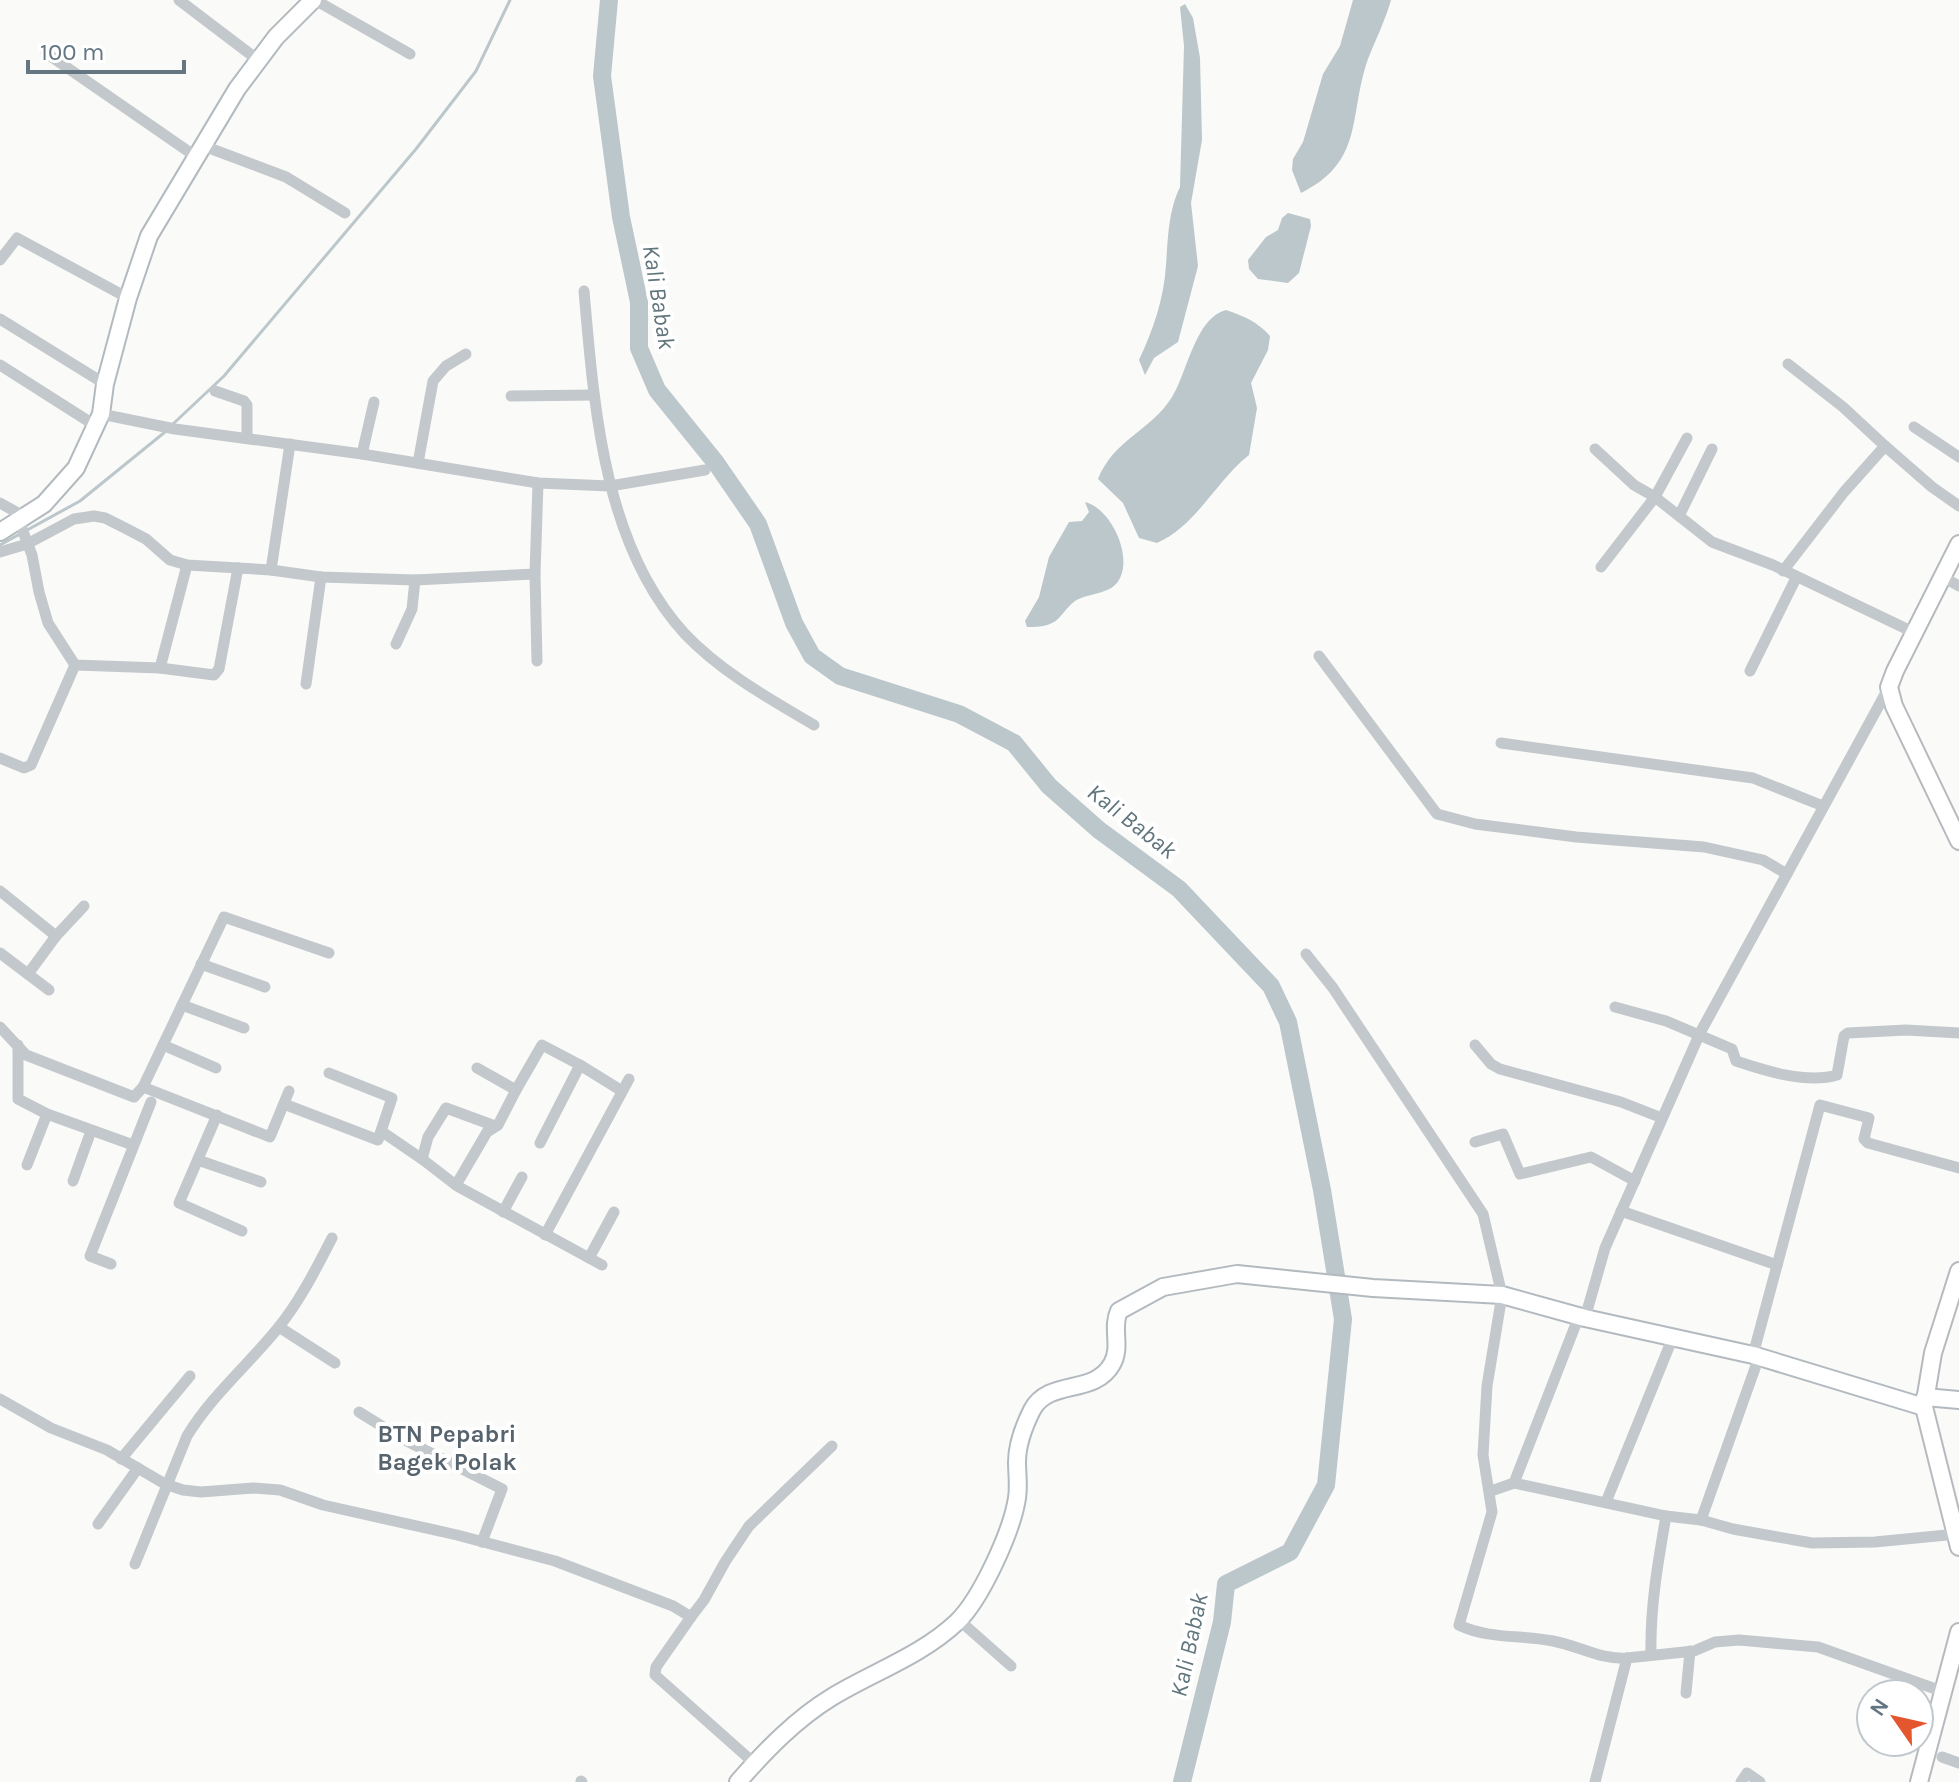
<svg xmlns="http://www.w3.org/2000/svg" width="1959" height="1782" viewBox="0 0 1959 1782" font-family="Karla,sans-serif">
  <style>
    .water { fill: #bbc7cb }
    .lines { fill: none; stroke-linecap: round; stroke-linejoin: round }
    .stream { stroke: #bbc7cb; stroke-width: 3 }
    .river { stroke: #bbc7cb; stroke-width: 18 }
    .secondary-casing { stroke: #b3babf; stroke-width: 20 }
    .primary-casing { stroke: #b5babe; stroke-width: 20 }
    .street { stroke: #c3c8cc; stroke-width: 11 }
    .secondary { stroke: #fff; stroke-width: 16 }
    .primary { stroke: #fff; stroke-width: 16 }
    .labels { text-anchor: middle; dominant-baseline: central; stroke-width: 8; stroke-linejoin: round; paint-order: stroke }
    .water-label { font-size: 24px; font-style: italic; fill: #60757c; stroke: #fff }
    .neighbourhood-label { font-size: 24px; font-weight: bold; fill: #57646e; stroke: #fff }
  </style>
  <rect width="100%" height="100%" fill="#fafaf8"/>
  <g class="water">
    <path d="M1353,0H1391C1385,21 1376,39 1368,59C1348,116 1365,161 1301,193L1292,170L1293,159L1303,142L1323,74L1340,46Z"/>
    <path d="M1185,4L1193,18L1200,58L1202,140L1191,203L1198,266L1178,342L1154,358L1145,375L1139,360C1153,330 1164,299 1166,265C1168,238 1168,212 1180,187L1184,46L1180,7Z"/>
    <polygon points="1288,213 1310,219 1311,226 1299,273 1288,283 1258,279 1249,269 1248,260 1266,237 1278,230 1282,218"/>
    <path d="M1226,310C1244,316 1258,322 1270,336L1268,350L1251,383L1257,408L1249,455C1215,482 1197,525 1157,543L1139,538L1123,503L1098,479C1114,439 1151,431 1172,397C1187,374 1195,318 1226,310Z"/>
    <path d="M1085,502C1112,508 1137,563 1115,585C1106,594 1086,594 1075,601C1066,607 1061,619 1052,623C1045,627 1035,627 1027,627L1025,621L1039,597L1049,557L1069,522L1082,521L1089,512Z"/>
  </g>
  <g class="lines">
    <g class="stream">
      <polyline points="173,424 224,376 416,149 476,71 510,0"/>
      <polyline points="0,545 80,501 165,432"/>
    </g>
    <polyline class="river" points="609,0 602,76 621,217 639,302 639,348 657,390 716,463 758,524 794,623 812,656 840,676 959,714 1014,743 1049,786 1099,830 1179,889 1271,986 1288,1022 1322,1190 1343,1319 1326,1485 1290,1552 1226,1584 1222,1622 1182,1782"/>
    <defs>
      <g id="secondary">
        <polyline points="0,532 44,504 76,468 101,414 105,384 128,298 149,236 237,89 276,37 313,0"/>
        <polyline points="1925,1397 1959,1400"/>
        <path d="M738,1782C766,1750 796,1719 832,1697C873,1672 921,1656 957,1622C981,1599 1012,1531 1017,1498C1019,1486 1017,1474 1017,1462C1017,1445 1024,1426 1032,1410C1049,1378 1094,1396 1112,1364C1122,1347 1111,1328 1119,1311L1163,1287L1237,1274L1373,1288L1502,1295L1585,1318L1753,1355L1924,1407"/>
      </g>
      <g id="primary">
        <polyline points="1959,544 1895,671 1889,687 1894,706 1959,841"/>
        <polyline points="1959,1271 1933,1353 1924,1407 1959,1547"/>
        <polyline points="1919,1782 1959,1632"/>
      </g>
    </defs>
    <use href="#secondary" class="secondary-casing"/>
    <use href="#primary" class="primary-casing"/>
    <g class="street">
      <polyline points="179,0 258,60"/>
      <polyline points="315,0 410,54"/>
      <polyline points="46,53 195,156"/>
      <polyline points="201,145 286,177 345,213"/>
      <polyline points="0,260 17,238 128,298"/>
      <path d="M584,291C594,405 603,545 685,634C721,672 770,699 814,725"/>
      <polyline points="0,319 105,384"/>
      <polyline points="1788,364 1843,407 1885,446"/>
      <polyline points="0,365 96,426"/>
      <polyline points="215,391 244,401 247,405 247,438"/>
      <polyline points="511,396 594,395"/>
      <polyline points="101,414 175,429 362,454 538,483 610,486 705,470"/>
      <polyline points="1914,427 1959,457"/>
      <polyline points="1595,449 1634,485 1655,497 1687,438"/>
      <polyline points="362,454 374,402"/>
      <polyline points="418,463 433,381 446,366 466,354"/>
      <polyline points="0,503 25,517"/>
      <polyline points="1679,516 1712,449"/>
      <polyline points="19,521 32,555 39,592 48,623 75,665 160,668 214,675 219,669 238,568"/>
      <polyline points="0,552 27,544 74,519 94,516 105,518 123,527 146,539 170,560 187,565 271,570 321,577 415,580 535,574"/>
      <polyline points="1601,567 1655,497 1712,542 1773,565 1913,632"/>
      <polyline points="271,570 290,444"/>
      <polyline points="1783,571 1844,492 1885,446 1932,487 1959,506"/>
      <polyline points="1943,577 1959,586"/>
      <polyline points="396,644 412,609 415,580"/>
      <polyline points="1319,656 1437,814 1475,824 1576,837 1704,847 1763,860 1787,874"/>
      <polyline points="537,661 535,574 538,483"/>
      <polyline points="160,668 187,565"/>
      <polyline points="1750,671 1796,578"/>
      <polyline points="306,684 321,577"/>
      <polyline points="1501,743 1753,778 1823,806"/>
      <polyline points="0,758 24,768 31,765 75,665"/>
      <polyline points="0,891 56,936"/>
      <polyline points="0,953 49,990"/>
      <path d="M1306,954L1333,988L1483,1214L1502,1295L1487,1386L1483,1455L1492,1512L1459,1625C1487,1639 1523,1635 1553,1641C1579,1646 1601,1660 1627,1658"/>
      <polyline points="201,964 265,987"/>
      <polyline points="28,974 56,936 84,906"/>
      <polyline points="182,1005 244,1028"/>
      <path d="M1615,1007L1666,1021L1732,1049L1736,1061C1766,1071 1807,1084 1837,1075L1844,1036L1848,1033L1906,1030L1959,1033"/>
      <polyline points="0,1027 26,1055 134,1097 143,1087 224,917 329,953"/>
      <polyline points="18,1045 18,1099 47,1114 133,1145"/>
      <polyline points="163,1045 216,1068"/>
      <polyline points="1475,1045 1491,1064 1500,1069 1621,1102 1662,1118"/>
      <polyline points="580,1065 622,1091"/>
      <polyline points="143,1087 270,1137 289,1091"/>
      <polyline points="516,1090 542,1045 580,1065 540,1143"/>
      <polyline points="284,1104 378,1140 392,1098 329,1073"/>
      <polyline points="217,1115 179,1203 242,1231"/>
      <polyline points="381,1131 422,1159 428,1137 446,1108 495,1126"/>
      <polyline points="1475,1142 1503,1134 1520,1174 1591,1157 1635,1181"/>
      <polyline points="422,1159 457,1186 602,1265"/>
      <polyline points="198,1160 261,1182"/>
      <polyline points="27,1165 47,1114"/>
      <polyline points="73,1181 91,1131"/>
      <polyline points="456,1185 487,1132 498,1125 516,1090 477,1068"/>
      <polyline points="1621,1211 1777,1265"/>
      <polyline points="503,1212 522,1177"/>
      <polyline points="545,1235 629,1079"/>
      <polyline points="589,1258 614,1212"/>
      <polyline points="111,1264 90,1256 151,1102"/>
      <polyline points="1585,1318 1605,1248 1700,1033 1889,687"/>
      <polyline points="279,1327 335,1363"/>
      <polyline points="1753,1355 1820,1105 1869,1118 1864,1139 1868,1143 1959,1168"/>
      <polyline points="0,1399 51,1428 107,1450 165,1484 183,1490 201,1492 253,1488 280,1490 323,1505 457,1535 555,1561 673,1606 691,1617 656,1667 655,1675 754,1763"/>
      <polyline points="359,1412 401,1438 502,1489 482,1542"/>
      <polyline points="121,1459 190,1376"/>
      <polyline points="1514,1483 1579,1316"/>
      <polyline points="1491,1491 1514,1483 1666,1516 1701,1520 1733,1529 1812,1543 1875,1542 1957,1534"/>
      <polyline points="1606,1502 1673,1337"/>
      <polyline points="1701,1520 1759,1357"/>
      <polyline points="98,1524 138,1468"/>
      <path d="M135,1564L187,1436C211,1396 249,1364 278,1328C300,1301 316,1269 332,1238"/>
      <polyline points="691,1617 704,1600 725,1562 749,1526 832,1446"/>
      <polyline points="959,1620 1011,1666"/>
      <path d="M1651,1654C1650,1607 1658,1562 1666,1516"/>
      <polyline points="1686,1693 1690,1651"/>
      <polyline points="1942,1757 1959,1763"/>
      <polyline points="581,1781 582,1782"/>
      <polyline points="1595,1782 1627,1658 1694,1651 1715,1642 1739,1640 1818,1647 1944,1692"/>
      <polyline points="1741,1782 1747,1773 1760,1782"/>
    </g>
    <use href="#secondary" class="secondary"/>
    <use href="#primary" class="primary"/>
  </g>
  <g class="labels">
    <g class="water-label">
      <text transform="translate(659 297) rotate(81)">Kali Babak</text>
      <text transform="translate(1132 821) rotate(38)">Kali Babak</text>
      <text transform="translate(1189 1645) rotate(-78)">Kali Babak</text>
    </g>
    <g class="neighbourhood-label">
      <text x="447" y="1434">BTN Pepabri<tspan x="447" dy="28">Bagek Polak</tspan></text>
    </g>
  </g>
  <g transform="translate(1895 1718) rotate(304)"><circle r="38" fill="#ffffff" stroke="#c1c8cd" stroke-width="2"/>
  <path d="M0-6L14 30L0 20L-14 30Z" fill="#e4572e"/>
  <text y="-12" font-size="22" font-weight="bold" text-anchor="middle" fill="#657683">N</text>
  </g>
  <path d="M28 60v12h156v-12" fill="none" stroke="#657683" stroke-width="4"/>
  <text x="40" y="60" font-size="24" fill="#657683" stroke="#ffffff" stroke-width="6" paint-order="stroke">100 m</text>
</svg>
